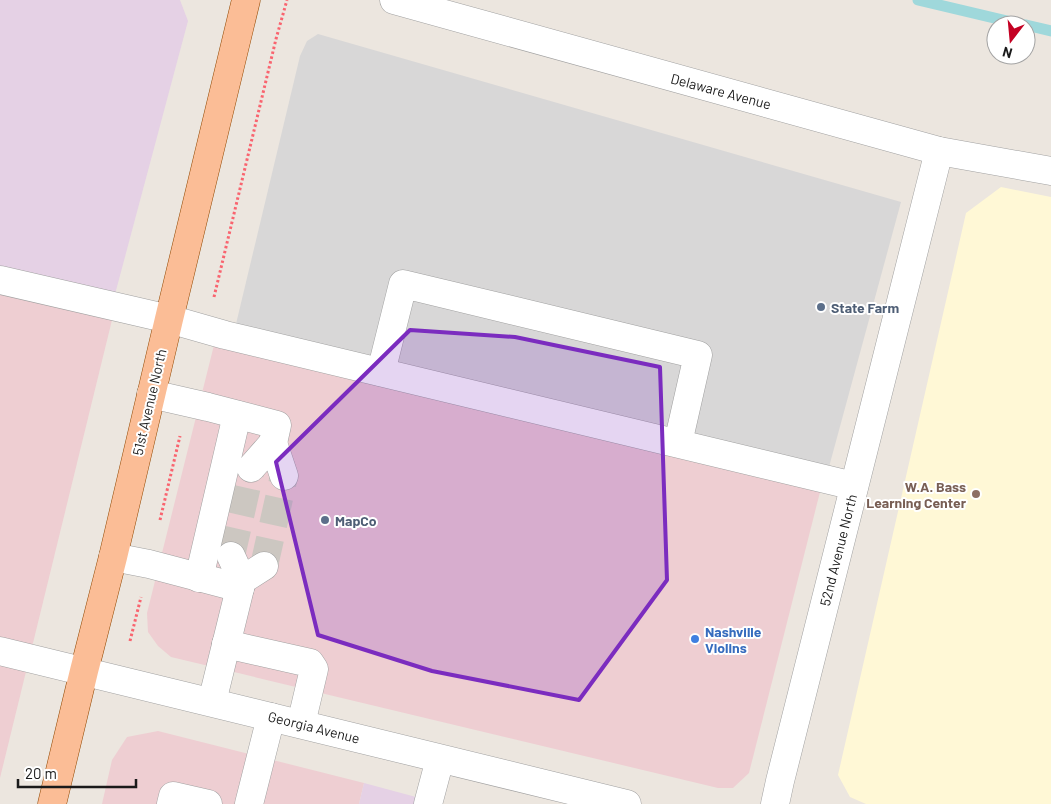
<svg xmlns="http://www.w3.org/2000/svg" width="1051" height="804" viewBox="0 0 1051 804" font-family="Barlow,sans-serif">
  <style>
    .residential { fill: #d8d7d7 }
    .commercial { fill: #eeced2 }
    .industrial { fill: #e5d1e5 }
    .education { fill: #fff8d6 }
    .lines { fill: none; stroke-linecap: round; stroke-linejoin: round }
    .stream { stroke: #9fd8db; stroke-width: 11 }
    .minor-tunnel { stroke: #ccc7c1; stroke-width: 28; stroke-dasharray: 28 14; stroke-linecap: butt }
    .minor-casing { stroke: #a1a1a1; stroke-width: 29 }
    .major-casing { stroke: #904701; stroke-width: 29 }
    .path { stroke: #f9646f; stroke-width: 3; stroke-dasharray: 2.5 2.5; stroke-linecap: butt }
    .minor { stroke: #fff; stroke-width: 28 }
    .major { stroke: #fbbd96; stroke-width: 28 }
    .marked { fill: #7b2cbf; fill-opacity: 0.2; stroke: #7b2cbf; stroke-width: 4; stroke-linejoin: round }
    .service-dot { fill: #5c6f8a; stroke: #fff; stroke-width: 2 }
    .education-dot { fill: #8d6e63; stroke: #fff; stroke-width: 2 }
    .shop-dot { fill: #3f7fe0; stroke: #fff; stroke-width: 2 }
    .labels { text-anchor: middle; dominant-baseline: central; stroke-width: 4; stroke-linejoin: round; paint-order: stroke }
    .street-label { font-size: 14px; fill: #1a1a1a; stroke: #fff }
    .service-label { font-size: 14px; font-weight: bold; fill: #4e5e75; stroke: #fff; text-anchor: start }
    .education-label { font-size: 14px; font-weight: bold; fill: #785e54; stroke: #fff; text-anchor: end }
    .shop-label { font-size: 14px; font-weight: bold; fill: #366cbe; stroke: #fff; text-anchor: start }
  </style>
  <rect width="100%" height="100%" fill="#ece6df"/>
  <polygon class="residential" points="318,34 901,202 829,467 236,324 300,56 307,41"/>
  <g class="commercial">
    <polygon points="0,293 112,320 0,778"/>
    <polygon points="214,345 820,492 749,773 733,788 718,788 171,657 158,646 148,632 147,613"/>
    <polygon points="158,731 364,783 359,804 102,804 112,760 127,737"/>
  </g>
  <g class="industrial">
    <polygon points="0,0 180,0 188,21 114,298 0,271"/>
    <polygon points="364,783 442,804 359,804"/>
  </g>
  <polygon class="education" points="1001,187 1051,197 1051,804 866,804 850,797 838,775 966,213"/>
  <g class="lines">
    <g class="stream">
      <polyline points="918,0 1024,25"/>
      <polyline points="1026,25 1051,31"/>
    </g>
    <g class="minor-tunnel">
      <polyline points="231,556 251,468"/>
      <polyline points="264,566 284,476"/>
    </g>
    <defs>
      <g id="minor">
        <polyline points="394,0 939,151 1051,171"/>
        <polyline points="0,280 169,319 225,335 854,486"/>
        <polyline points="381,372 403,284 698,355 678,443"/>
        <polyline points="151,394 208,407 277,425 273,443"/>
        <polyline points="251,468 273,443 284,476"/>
        <polyline points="231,556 242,580"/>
        <polyline points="113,557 149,564 240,588"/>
        <polyline points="199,578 237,415"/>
        <polyline points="226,644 310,663 314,669 301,724"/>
        <polyline points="0,651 627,804"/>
        <polyline points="212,702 242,580 264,566"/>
        <polyline points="171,804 173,796 208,804"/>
        <polyline points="249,804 271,717"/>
        <polyline points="428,804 440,759"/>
        <polyline points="775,804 780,781 939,151"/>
      </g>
      <polyline id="major" points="52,804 84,671 113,557 169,319 246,0"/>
    </defs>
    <use href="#minor" class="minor-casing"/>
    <use href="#major" class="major-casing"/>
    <g class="path">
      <polyline points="214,297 276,39 287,0"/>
      <polyline points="160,520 180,436"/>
      <polyline points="130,641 141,597"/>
    </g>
    <use href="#minor" class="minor"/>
    <use href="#major" class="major"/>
  </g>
  <path class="marked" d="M410,330L515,337L660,367L667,580L579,700L432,671L318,635L276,462Z"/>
  <g class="service-dot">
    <circle cx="821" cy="307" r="5"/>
    <circle cx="325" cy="520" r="5"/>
  </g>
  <circle class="education-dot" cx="976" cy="494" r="5"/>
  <circle class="shop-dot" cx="695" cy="639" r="5"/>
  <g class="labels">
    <g class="street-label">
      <text transform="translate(721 91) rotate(15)">Delaware Avenue</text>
      <text transform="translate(149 402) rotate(-77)">51st Avenue North</text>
      <text transform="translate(838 550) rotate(-76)">52nd Avenue North</text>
      <text transform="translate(314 727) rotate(14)">Georgia Avenue</text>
    </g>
    <g class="service-label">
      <text x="831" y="307">State Farm</text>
      <text x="335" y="520">MapCo</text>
    </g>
    <g class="education-label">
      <text x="966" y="486">W.A. Bass<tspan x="966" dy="16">Learning Center</tspan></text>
    </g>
    <g class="shop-label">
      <text x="705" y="631">Nashville<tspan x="705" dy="16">Violins</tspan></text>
    </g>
  </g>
  <g transform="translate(1011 40) rotate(196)"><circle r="24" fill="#ffffff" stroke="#a3a3a3"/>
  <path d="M0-4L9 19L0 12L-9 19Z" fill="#c40123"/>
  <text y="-8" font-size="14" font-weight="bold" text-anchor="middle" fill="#1a1a1a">N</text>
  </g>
  <path d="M18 779v8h118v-8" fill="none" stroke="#1a1a1a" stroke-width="2.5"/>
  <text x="25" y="779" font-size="15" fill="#1a1a1a" stroke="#ffffff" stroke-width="4" paint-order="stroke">20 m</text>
</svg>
